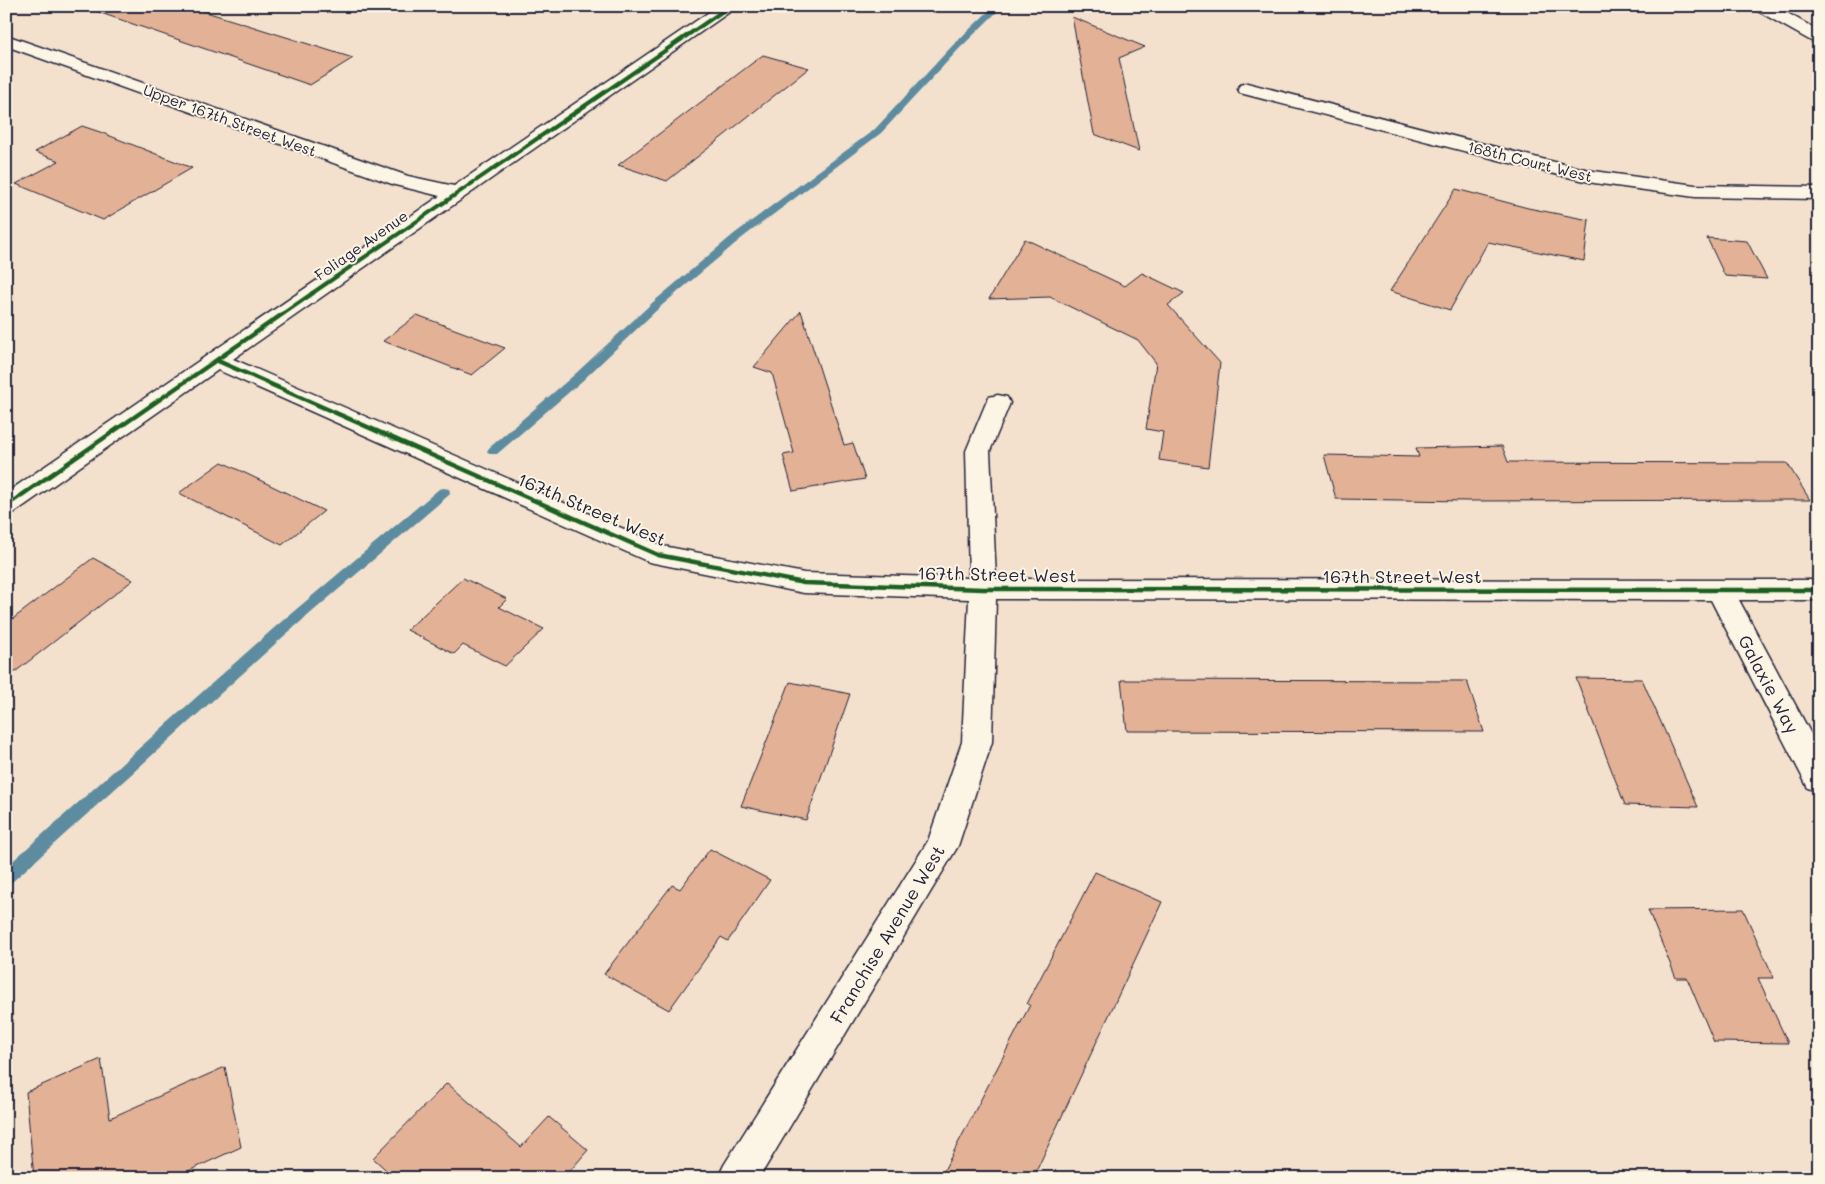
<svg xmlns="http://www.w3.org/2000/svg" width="1825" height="1184" viewBox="0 0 1825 1184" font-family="Mali,sans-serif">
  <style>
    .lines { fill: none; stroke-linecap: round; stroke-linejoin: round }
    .stream { fill: #5d8ca0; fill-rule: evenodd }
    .building { fill: #e3b195; stroke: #22223b }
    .street-casing { stroke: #22223b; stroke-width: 3 }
    .street { fill: #fcf5e5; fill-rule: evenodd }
    .cycleway-far1-casing { stroke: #fcf5e5; stroke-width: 6 }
    .cycleway-casing { stroke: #fcf5e5; stroke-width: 8 }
    .cycleway-far1 { stroke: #1b5e20; stroke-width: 4 }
    .cycleway { stroke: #1b5e20; stroke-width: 4.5 }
    .labels { text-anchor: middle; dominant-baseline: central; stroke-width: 4; stroke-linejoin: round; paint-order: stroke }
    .far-street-label { font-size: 15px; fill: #22223b; stroke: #fcf5e5 }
    .street-label { font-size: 18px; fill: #22223b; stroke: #fcf5e5 }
  </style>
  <rect width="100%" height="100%" fill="#f4e1cd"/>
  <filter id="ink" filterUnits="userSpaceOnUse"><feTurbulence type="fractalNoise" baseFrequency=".02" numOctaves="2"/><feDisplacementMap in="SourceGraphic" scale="10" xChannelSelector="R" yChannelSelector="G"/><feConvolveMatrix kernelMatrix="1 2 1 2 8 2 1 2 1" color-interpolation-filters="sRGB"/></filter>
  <g filter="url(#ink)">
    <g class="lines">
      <g class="stream">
        <polygon points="994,6 1003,6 959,49 881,133 742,238 660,307 582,381 497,454 489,454 487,451 489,448 574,375 652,303 734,234 875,129 953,45"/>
        <polygon points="444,488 449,489 450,492 449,495 284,636 12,882 6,884 6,867 274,628 439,489"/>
      </g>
    </g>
    <g class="building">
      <polygon points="100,6 187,6 353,58 310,85 98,12"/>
      <polygon points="1072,17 1145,47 1119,58 1139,151 1094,134"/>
      <polygon points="763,55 809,68 667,181 618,165"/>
      <polygon points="82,126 100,132 192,168 103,220 16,184 59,161 35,152"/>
      <polygon points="1456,189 1528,208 1589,220 1584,261 1488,242 1450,310 1390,291"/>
      <polygon points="1707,238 1747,241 1767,279 1725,276"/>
      <polygon points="1025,239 1125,286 1142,273 1184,293 1168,305 1220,363 1208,467 1159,460 1163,432 1146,429 1156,363 1138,340 1050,297 989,299"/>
      <polygon points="801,311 844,445 853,443 865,479 793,491 783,455 794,453 772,373 754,367"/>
      <polygon points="417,315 505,348 472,375 383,341"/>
      <polygon points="1502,446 1508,462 1787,463 1810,500 1467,501 1336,499 1324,455 1419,457 1416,448"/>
      <polygon points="222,462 324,511 282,545 179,493"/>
      <polygon points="93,558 133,580 6,679 6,624"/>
      <polygon points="463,578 507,599 499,607 544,629 505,666 463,645 454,654 407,630"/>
      <polygon points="1576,678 1642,679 1698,807 1625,805"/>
      <polygon points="1121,680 1467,681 1484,732 1127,731"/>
      <polygon points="790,682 850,694 806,820 741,806"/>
      <polygon points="710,849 770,880 728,941 721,937 669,1010 604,974 672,885 680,889"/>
      <polygon points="1095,872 1162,902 1033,1178 940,1178 1030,1005 1027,1004"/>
      <polygon points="1743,909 1774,978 1758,978 1788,1043 1714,1042 1687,978 1676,978 1648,910"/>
      <polygon points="101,1059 110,1118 225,1067 241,1147 173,1178 34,1178 26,1092"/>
      <polygon points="447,1083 521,1147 549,1117 588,1150 564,1178 395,1178 373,1158"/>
    </g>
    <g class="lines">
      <defs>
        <g id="street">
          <polygon points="718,6 738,6 233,359 663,546 804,573 969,578 966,451 986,403 989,397 998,395 1007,397 1010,403 990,451 996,579 1819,580 1819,600 1739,600 1819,749 1819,792 1808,788 1711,600 996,599 992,742 958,846 759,1178 718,1178 724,1165 928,841 962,742 969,599 804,593 649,562 218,370 15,512 6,515 6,493 440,196 395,185 6,46 6,35 408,176 454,186"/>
          <polygon points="1754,6 1775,6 1819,31 1819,43 1813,42 1756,10"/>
          <polygon points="1247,83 1546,160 1594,171 1695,185 1819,187 1819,199 1695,197 1594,183 1537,170 1240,93 1238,89 1240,85"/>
        </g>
      </defs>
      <use href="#street" class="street-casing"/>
      <use href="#street" class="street"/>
      <defs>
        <polyline id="cycleway-far1" points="311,294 730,6"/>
        <g id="cycleway">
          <polyline points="218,361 658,555 804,583 983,589 1819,590"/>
          <polyline points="6,506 313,293"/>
        </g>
      </defs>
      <use href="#cycleway-far1" class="cycleway-far1-casing"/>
      <use href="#cycleway" class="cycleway-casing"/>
      <use href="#cycleway-far1" class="cycleway-far1"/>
      <use href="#cycleway" class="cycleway"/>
    </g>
  </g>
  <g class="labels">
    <g class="far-street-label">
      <text transform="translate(230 120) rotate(20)">Upper 167th Street West</text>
      <text transform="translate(1530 161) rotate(14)">168th Court West</text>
      <text transform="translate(361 245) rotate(-35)">Foliage Avenue</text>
    </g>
    <g class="street-label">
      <text transform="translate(592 509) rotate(23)">167th Street West</text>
      <text transform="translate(997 574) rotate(1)">167th Street West</text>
      <text x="1402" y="576">167th Street West</text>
      <text transform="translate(1769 684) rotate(62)">Galaxie Way</text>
      <text transform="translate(887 934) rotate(-59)">Franchise Avenue West</text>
    </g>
  </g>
  <rect width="1825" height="1184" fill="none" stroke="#fcf5e5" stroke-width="25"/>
  <rect x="12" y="12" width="1800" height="1159" fill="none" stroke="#22223b" stroke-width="2" filter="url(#ink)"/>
</svg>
